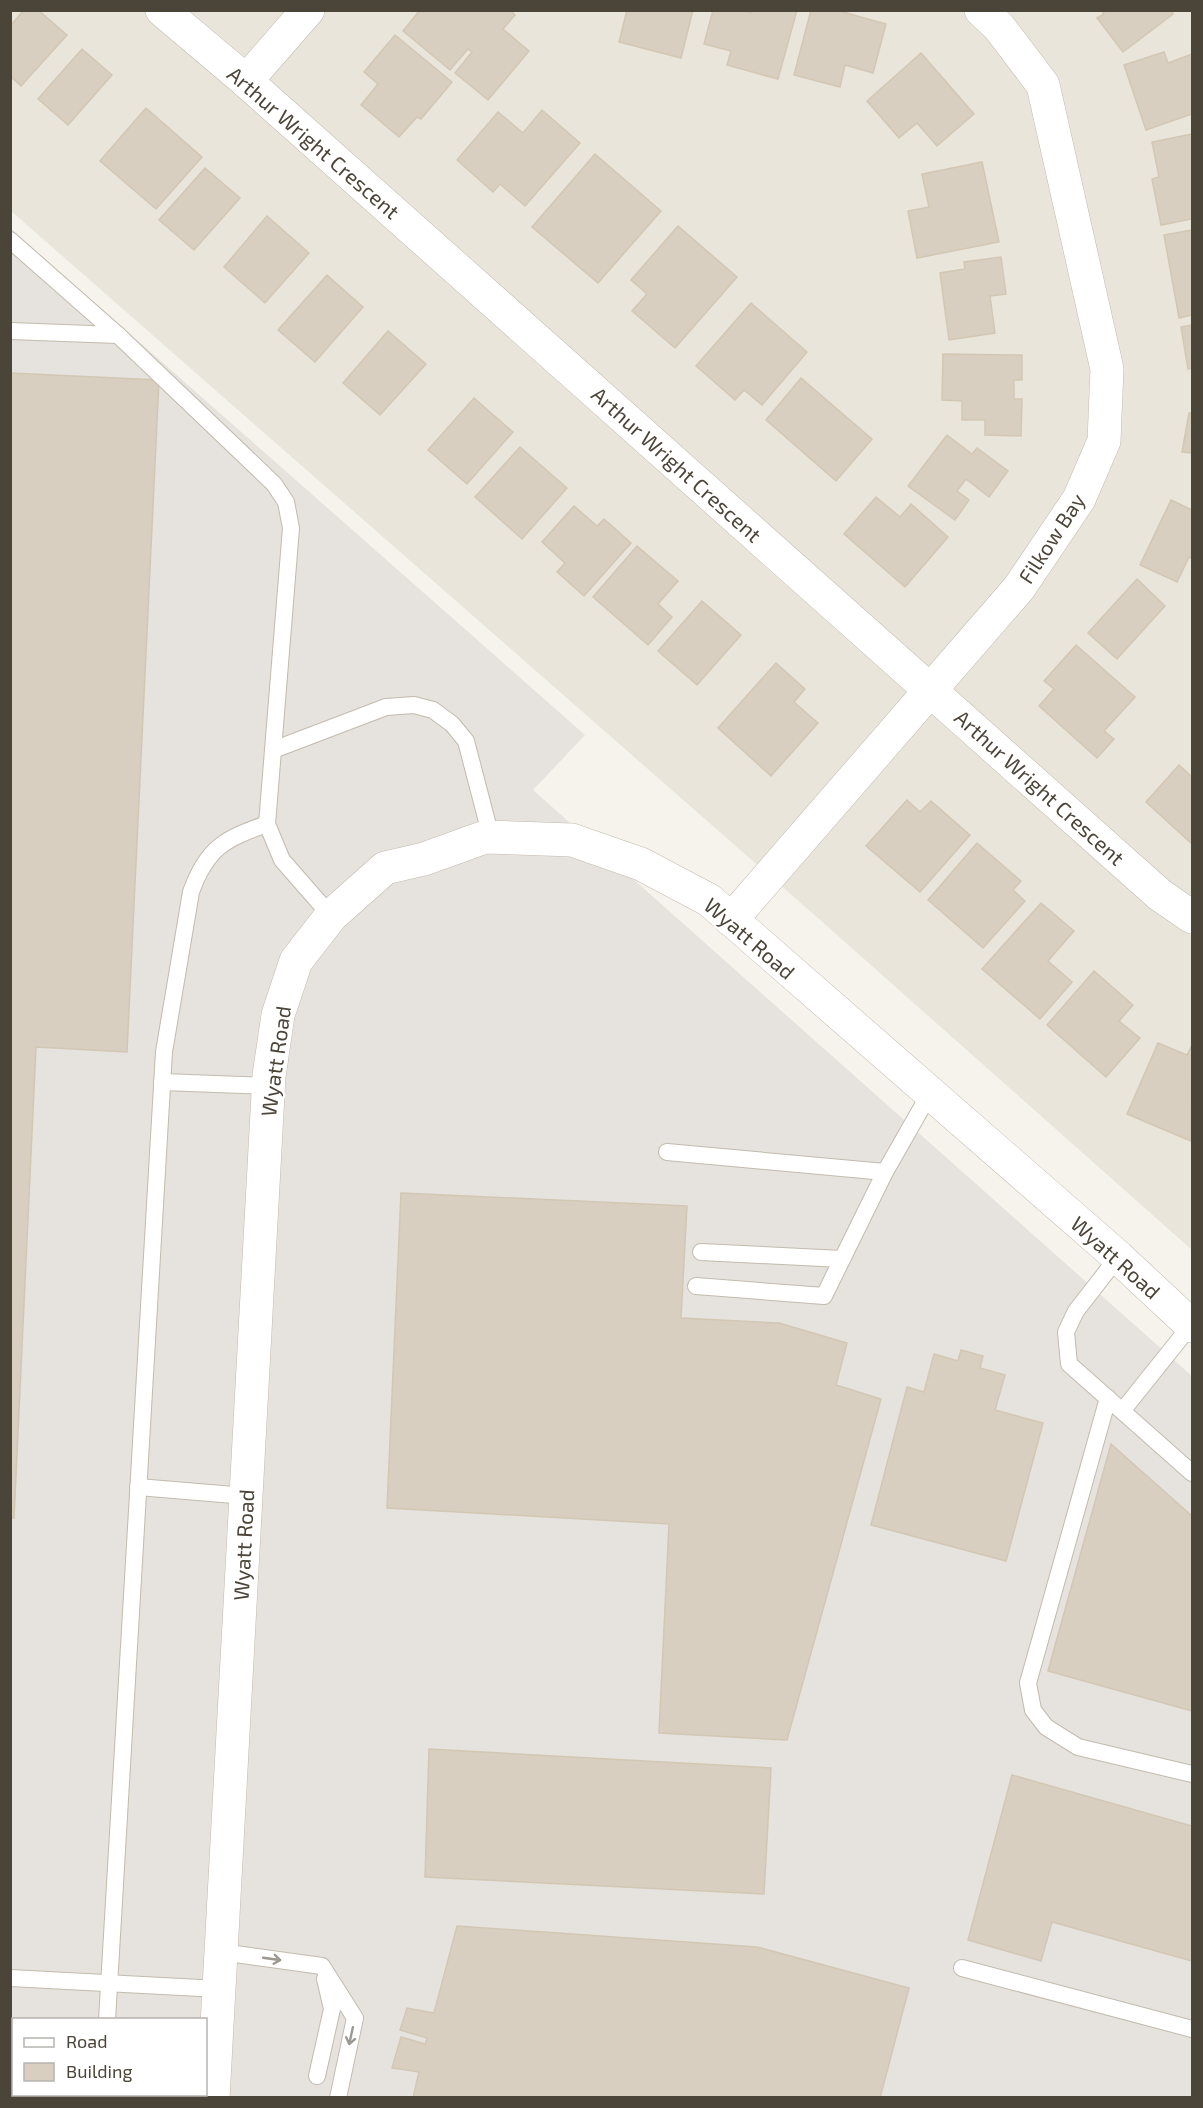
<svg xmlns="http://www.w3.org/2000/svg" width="1203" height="2108" viewBox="0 0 1203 2108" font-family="'Exo 2',sans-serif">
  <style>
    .residential { fill: #eae5da }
    .industrial { fill: #e6e2dd; fill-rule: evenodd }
    .building { fill: #d8cfc1; stroke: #d3c7b4; stroke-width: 1.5 }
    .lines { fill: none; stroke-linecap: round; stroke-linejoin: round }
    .service-casing { stroke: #c2bbae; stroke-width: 18 }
    .minor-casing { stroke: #c2bbae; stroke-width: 34 }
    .service { stroke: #fff; stroke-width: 16 }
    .minor { stroke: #fff; stroke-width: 33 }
    .oneway { stroke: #9c9892 }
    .labels { text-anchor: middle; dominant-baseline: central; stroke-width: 4.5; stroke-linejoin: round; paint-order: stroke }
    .street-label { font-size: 21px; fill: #4b4439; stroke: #fff }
  </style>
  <rect width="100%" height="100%" fill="#f6f3ec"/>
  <polygon class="residential" points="11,11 1192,11 1192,1250 819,919 11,211"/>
  <path class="industrial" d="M10,228L585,735L533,790L1192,1376V2097H11ZM14,2020H206V2094H14Z"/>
  <g class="building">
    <polygon points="24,10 38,10 67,35 21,86 10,76 10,26"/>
    <polygon points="420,10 510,10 515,15 503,29 529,51 488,100 455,73 472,52 468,49 450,70 403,31"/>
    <polygon points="627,10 693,10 681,58 619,42"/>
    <polygon points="713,10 743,10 751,13 752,10 797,10 778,79 727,65 731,51 704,44"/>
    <polygon points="811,10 836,10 886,24 873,73 845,65 840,87 794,75"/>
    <polygon points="1101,10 1171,10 1173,14 1123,52 1097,18 1104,14"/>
    <polygon points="395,35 452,82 421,119 417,117 399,137 361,105 378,84 364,72"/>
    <polygon points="82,49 112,75 68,125 38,99"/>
    <polygon points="1164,52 1168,63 1192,54 1192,114 1146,130 1124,65"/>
    <polygon points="921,53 974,114 937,146 917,123 899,138 867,101"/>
    <polygon points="146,108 202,157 156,209 100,161"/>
    <polygon points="542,110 580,143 525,206 500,184 493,192 457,160 498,112 523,133"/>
    <polygon points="1192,134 1192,219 1161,225 1152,179 1159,177 1152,142"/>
    <polygon points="595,154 661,211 598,283 532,227"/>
    <polygon points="982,162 999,242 917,258 908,211 929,207 922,174"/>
    <polygon points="205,168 240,198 194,250 159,220"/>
    <polygon points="267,216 309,253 265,303 224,267"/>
    <polygon points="678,226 737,277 675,348 632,311 647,294 631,280"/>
    <polygon points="1192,230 1192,315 1179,318 1164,235"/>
    <polygon points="1001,257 1006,294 990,296 995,333 949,340 940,273 965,269 964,262"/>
    <polygon points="327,275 363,307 315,362 278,330"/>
    <polygon points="751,303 807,352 762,405 744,390 735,400 696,366"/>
    <polygon points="1192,325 1192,368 1188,369 1181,327"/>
    <polygon points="388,331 426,364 380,415 343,383"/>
    <polygon points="943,354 1022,355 1022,380 1014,380 1014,399 1022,399 1021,436 985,435 985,420 962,420 962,401 942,400"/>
    <polygon points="10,373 159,380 127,1052 36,1047 14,1518 10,1518"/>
    <polygon points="801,378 872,439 836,481 766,420"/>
    <polygon points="474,398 513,432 467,484 428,450"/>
    <polygon points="1189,413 1192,413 1192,453 1182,452"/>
    <polygon points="947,435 972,454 977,448 1008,471 989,497 966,479 957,491 969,500 955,520 908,486"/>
    <polygon points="520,447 567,488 522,539 475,497"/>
    <polygon points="876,497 900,517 911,504 948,537 905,587 844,534"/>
    <polygon points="1171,500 1192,510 1192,559 1189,557 1177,582 1140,565"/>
    <polygon points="574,506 597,526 604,519 631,543 584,596 557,572 565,563 542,542"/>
    <polygon points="637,546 678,581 658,604 672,617 648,645 593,597"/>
    <polygon points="1137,579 1165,606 1117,659 1088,633"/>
    <polygon points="702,601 741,635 697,685 658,651"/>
    <polygon points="1076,645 1135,697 1104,731 1114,739 1097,758 1039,706 1054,689 1044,681"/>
    <polygon points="776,663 805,689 794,702 818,723 771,776 718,728"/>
    <polygon points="1179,765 1192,777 1192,844 1146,802"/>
    <polygon points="907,800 920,812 931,801 970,835 920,892 866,846"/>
    <polygon points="977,843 1021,881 1013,890 1025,901 983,948 928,900"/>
    <polygon points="1041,903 1074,931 1048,961 1072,982 1040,1019 982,969"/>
    <polygon points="1094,971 1133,1005 1119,1021 1140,1038 1106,1077 1047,1025"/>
    <polygon points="1158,1043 1187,1055 1192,1045 1191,1141 1127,1114"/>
    <polygon points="401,1193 687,1206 681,1318 779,1323 847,1343 836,1385 881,1399 787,1740 659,1733 669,1524 387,1508"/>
    <polygon points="961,1350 983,1356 980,1368 1005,1375 995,1410 1043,1423 1006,1561 871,1525 907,1387 924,1392 934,1354 958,1361"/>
    <polygon points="1111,1444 1192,1516 1192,1711 1048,1671"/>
    <polygon points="429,1749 771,1768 764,1894 425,1877"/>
    <polygon points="1012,1775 1192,1826 1192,1961 1052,1922 1041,1961 968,1940"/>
    <polygon points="457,1926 757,1947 909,1988 880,2098 413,2098 419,2072 392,2068 401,2037 425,2044 427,2038 400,2030 407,2008 434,2013"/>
  </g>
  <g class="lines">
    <defs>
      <g id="service">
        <polyline points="10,240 118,335 10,331"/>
        <polyline points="118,335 274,484 286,502 291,528 267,824 282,860 331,916"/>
        <polyline points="273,750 386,707 414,705 433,710 452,724 466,741 491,837"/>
        <polyline points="162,1082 269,1086"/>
        <polyline points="667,1152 885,1172 930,1093"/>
        <polyline points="701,1252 842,1259"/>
        <polyline points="1118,1257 1076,1311 1066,1332 1069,1364 1192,1473"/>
        <polyline points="696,1286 824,1296 885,1172"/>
        <polyline points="1108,1398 1028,1683 1033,1710 1046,1727 1078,1747 1192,1774"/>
        <polyline points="1123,1410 1191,1325"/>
        <polyline points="138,1487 246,1496"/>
        <polyline points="221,1952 322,1966 355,2018 338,2098"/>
        <polyline points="962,1968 1192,2029"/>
        <polyline points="10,1978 219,1989"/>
        <path d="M107,2020L164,1052L191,892C207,848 224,839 267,824"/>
        <polyline points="317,2076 332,2009 325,1979"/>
        <polyline points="10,2086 14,2086"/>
      </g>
      <g id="minor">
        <polyline points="162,10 246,81 1160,895 1192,917"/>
        <polyline points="246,81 308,10"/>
        <polyline points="731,920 1019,588 1079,499 1104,441 1107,369 1043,85 999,27 981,10"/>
        <polyline points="213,2098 269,1076 278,1015 296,961 331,916 385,868 424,859 485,837 572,840 641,864 709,900 1118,1257 1192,1326"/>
      </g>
    </defs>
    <use href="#service" class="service-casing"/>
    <use href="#minor" class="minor-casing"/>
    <use href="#service" class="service"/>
    <use href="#minor" class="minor"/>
  </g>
  <defs><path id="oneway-shaft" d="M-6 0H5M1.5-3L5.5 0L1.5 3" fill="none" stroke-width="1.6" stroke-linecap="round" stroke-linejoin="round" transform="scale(1.5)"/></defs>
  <g class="oneway">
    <use href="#oneway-shaft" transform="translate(272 1959) rotate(8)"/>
    <use href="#oneway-shaft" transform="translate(351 2036) rotate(102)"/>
  </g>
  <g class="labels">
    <g class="street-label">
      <text transform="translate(314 142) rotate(41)">Arthur Wright Crescent</text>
      <text transform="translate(677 464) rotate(42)">Arthur Wright Crescent</text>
      <text transform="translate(1051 538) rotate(-57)">Filkow Bay</text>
      <text transform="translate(1040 787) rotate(42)">Arthur Wright Crescent</text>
      <text transform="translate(750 938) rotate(41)">Wyatt Road</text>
      <text transform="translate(275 1061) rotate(-82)">Wyatt Road</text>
      <text transform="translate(1116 1257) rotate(42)">Wyatt Road</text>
      <text transform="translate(243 1545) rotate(-87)">Wyatt Road</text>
    </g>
  </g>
  <rect width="1203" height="2108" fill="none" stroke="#4b4439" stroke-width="24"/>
  <rect x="12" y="2018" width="195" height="78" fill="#ffffff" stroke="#b7b4b0" stroke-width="1.5"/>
  <rect x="24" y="2038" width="30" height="9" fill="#ffffff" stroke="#b7b4b0" stroke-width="1.5"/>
  <text x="66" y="2048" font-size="18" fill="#4b4439">Road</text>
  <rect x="24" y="2063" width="30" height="18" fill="#d8cfc1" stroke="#b7b4b0" stroke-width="1.5"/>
  <text x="66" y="2078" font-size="18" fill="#4b4439">Building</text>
</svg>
